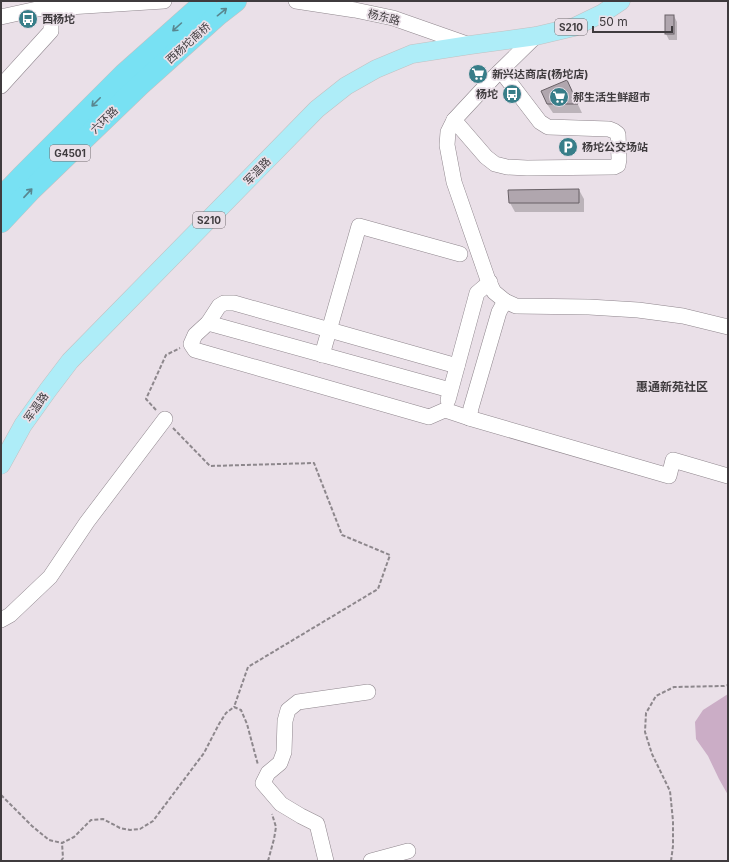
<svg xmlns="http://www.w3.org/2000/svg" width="729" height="862" viewBox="0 0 729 862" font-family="Inter,'Noto Sans SC',sans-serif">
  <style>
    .green { fill: #cbadc6 }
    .shadow { fill: #0003 }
    .building { fill: #b0a6ae; stroke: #686066 }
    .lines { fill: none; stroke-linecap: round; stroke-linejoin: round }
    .minor-casing { stroke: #8f868d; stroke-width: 16 }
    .major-casing { stroke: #c2c0c1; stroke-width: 19 }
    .highway-casing { stroke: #c2c0c1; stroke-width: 22 }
    .path { stroke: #8d878c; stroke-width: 2; stroke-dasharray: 4 2; stroke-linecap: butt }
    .minor { stroke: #fff; stroke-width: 15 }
    .major { stroke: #aeedf8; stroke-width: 18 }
    .highway { stroke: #78e1f3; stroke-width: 21 }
    .oneway { stroke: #59868f }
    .labels { text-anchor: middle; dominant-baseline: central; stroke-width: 3.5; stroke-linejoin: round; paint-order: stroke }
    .shield { fill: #eae0e8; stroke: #726c71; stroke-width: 1 }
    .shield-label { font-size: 10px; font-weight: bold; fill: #3f3b3e }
    .street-label { font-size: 11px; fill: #3f3b3e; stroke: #eae0e8 }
    .poi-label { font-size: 11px; font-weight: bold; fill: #3f3b3e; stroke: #eae0e8; text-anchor: start }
    .neighbourhood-label { font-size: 12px; font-weight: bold; fill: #3f3b3e; stroke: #eae0e8 }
  </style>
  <rect width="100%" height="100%" fill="#eae0e8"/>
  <polygon class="green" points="728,694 728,795 719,779 708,756 696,739 695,722 703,710"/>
  <g class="shadow">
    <polygon points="666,16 674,16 677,22 677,40 669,40 666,34"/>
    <polygon points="571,90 582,113 553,113 547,104"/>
    <polygon points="579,190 584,199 584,212 515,212 510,203 509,191"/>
  </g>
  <g class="building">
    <rect x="665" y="15" width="9" height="19"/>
    <polygon points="567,80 578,104 547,104 541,91"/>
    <polygon points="579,189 579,203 509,203 508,190"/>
  </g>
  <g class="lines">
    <defs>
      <g id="minor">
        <polyline points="296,1 355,10 393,18 470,45"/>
        <polyline points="1,17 37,9 164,1"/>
        <polyline points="536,36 494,77 454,120 448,132 447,145 454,182 488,280 494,292 505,301 516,306 589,307 638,310 683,316 728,327"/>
        <polyline points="1,86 51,31 51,8 50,1"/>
        <polyline points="454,120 486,157 495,164 507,167 527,168 614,167 618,165 619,159 618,134 614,131 609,129 548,127 540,122 501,71"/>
        <polyline points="208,323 219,306 224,303 234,303 457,366"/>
        <polyline points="322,355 359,226 460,254"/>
        <polyline points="450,390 208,323 195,335 191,344 195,350 429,417 445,410 469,418 669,476 673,460 728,476"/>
        <polyline points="448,400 477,293 490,282"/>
        <polyline points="469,418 471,408 499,312 505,301"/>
        <polyline points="1,620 10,615 50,577 87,522 165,419"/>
        <polyline points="326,861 317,824 301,816 281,804 263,783 268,773 280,763 284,752 285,721 288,710 298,702 368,692"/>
        <polyline points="371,861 408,851"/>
      </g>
      <polyline id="major" points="1,465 23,425 48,390 70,361 317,109 346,86 376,69 412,54 470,45 536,36 574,27 603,13 621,1"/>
      <g id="highway">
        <polyline points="1,198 21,177 124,74 206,1"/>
        <polyline points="1,222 31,190 140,85 218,15 236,1"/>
      </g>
    </defs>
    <use href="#minor" class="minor-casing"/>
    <use href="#major" class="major-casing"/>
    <use href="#highway" class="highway-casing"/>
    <g class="path">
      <polyline points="156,410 146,399 166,355 180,348"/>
      <polyline points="173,428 210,466 314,463 342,535 390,555 378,589 248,667 234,707"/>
      <polyline points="1,795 32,826 49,840 62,843 74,837 91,820 103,819 120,828 130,830 140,829 153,821 204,753 219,724 226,713 234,707 241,710 247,724 258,765"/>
      <polyline points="61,861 63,858 62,843"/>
      <polyline points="268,861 274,839 276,827 272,814"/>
      <polyline points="671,861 673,846 673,821 670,791 652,754 645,732 646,713 656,696 674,687 724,686 728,685"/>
    </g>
    <use href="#minor" class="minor"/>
    <use href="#major" class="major"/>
    <use href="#highway" class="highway"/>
  </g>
  <defs><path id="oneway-shaft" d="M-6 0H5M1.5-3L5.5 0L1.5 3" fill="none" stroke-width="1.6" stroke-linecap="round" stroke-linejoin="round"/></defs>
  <g class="oneway">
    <use href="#oneway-shaft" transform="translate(222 12) rotate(-39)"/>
    <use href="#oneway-shaft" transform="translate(177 27) rotate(138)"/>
    <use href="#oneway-shaft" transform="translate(96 102) rotate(135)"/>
    <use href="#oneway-shaft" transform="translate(28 193) rotate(-47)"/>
  </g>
  <defs>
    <symbol id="bus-disc" viewBox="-11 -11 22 22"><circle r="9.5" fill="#387e89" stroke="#eae0e8"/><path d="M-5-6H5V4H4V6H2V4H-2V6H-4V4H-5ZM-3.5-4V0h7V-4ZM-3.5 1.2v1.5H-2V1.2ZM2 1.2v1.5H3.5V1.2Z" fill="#fff"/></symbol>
    <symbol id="supermarket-disc" viewBox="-11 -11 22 22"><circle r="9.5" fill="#387e89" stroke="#eae0e8"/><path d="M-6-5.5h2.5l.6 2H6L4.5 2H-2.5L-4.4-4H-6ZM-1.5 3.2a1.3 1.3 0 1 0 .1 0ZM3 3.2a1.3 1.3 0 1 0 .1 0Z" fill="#fff"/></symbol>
    <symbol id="parking-disc" viewBox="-11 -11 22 22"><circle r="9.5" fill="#387e89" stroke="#eae0e8"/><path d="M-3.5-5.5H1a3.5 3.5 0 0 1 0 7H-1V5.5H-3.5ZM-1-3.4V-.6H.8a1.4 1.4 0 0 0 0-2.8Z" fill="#fff"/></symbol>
  </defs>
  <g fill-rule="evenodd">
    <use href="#bus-disc" x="17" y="8" width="22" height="22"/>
    <use href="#supermarket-disc" x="467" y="63" width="22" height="22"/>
    <use href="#bus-disc" x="501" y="83" width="22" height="22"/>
    <use href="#supermarket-disc" x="548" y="86" width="22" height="22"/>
    <use href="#parking-disc" x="557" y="136" width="22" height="22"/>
  </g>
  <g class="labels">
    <g class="shield">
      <rect x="555" y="19" width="32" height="16" rx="3"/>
      <rect x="50" y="145" width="40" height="16" rx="3"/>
      <rect x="193" y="212" width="32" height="16" rx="3"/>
    </g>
    <g class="shield-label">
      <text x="571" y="27">S210</text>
      <text x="70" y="153">G4501</text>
      <text x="209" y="220">S210</text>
    </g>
    <g class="street-label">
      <text transform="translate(384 17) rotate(14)">杨东路</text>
      <text transform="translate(188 43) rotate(-42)">西杨坨南桥</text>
      <text transform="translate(104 120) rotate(-44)">六环路</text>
      <text transform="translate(257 171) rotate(-46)">军温路</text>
      <text transform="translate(36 407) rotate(-55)">军温路</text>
    </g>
    <g class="poi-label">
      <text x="42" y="19">西杨坨</text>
      <text x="492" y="74">新兴达商店(杨坨店)</text>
      <text x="498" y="94" text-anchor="end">杨坨</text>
      <text x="573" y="97">郝生活生鲜超市</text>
      <text x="582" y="147">杨坨公交场站</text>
    </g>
    <g class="neighbourhood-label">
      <text x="672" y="386">惠通新苑社区</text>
    </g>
  </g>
  <rect width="729" height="862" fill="none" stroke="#3f3b3e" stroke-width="4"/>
  <path d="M593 26v6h79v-6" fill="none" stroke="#3f3b3e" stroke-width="2"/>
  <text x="599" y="26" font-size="12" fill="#3f3b3e" stroke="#eae0e8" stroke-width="3" paint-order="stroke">50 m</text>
</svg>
